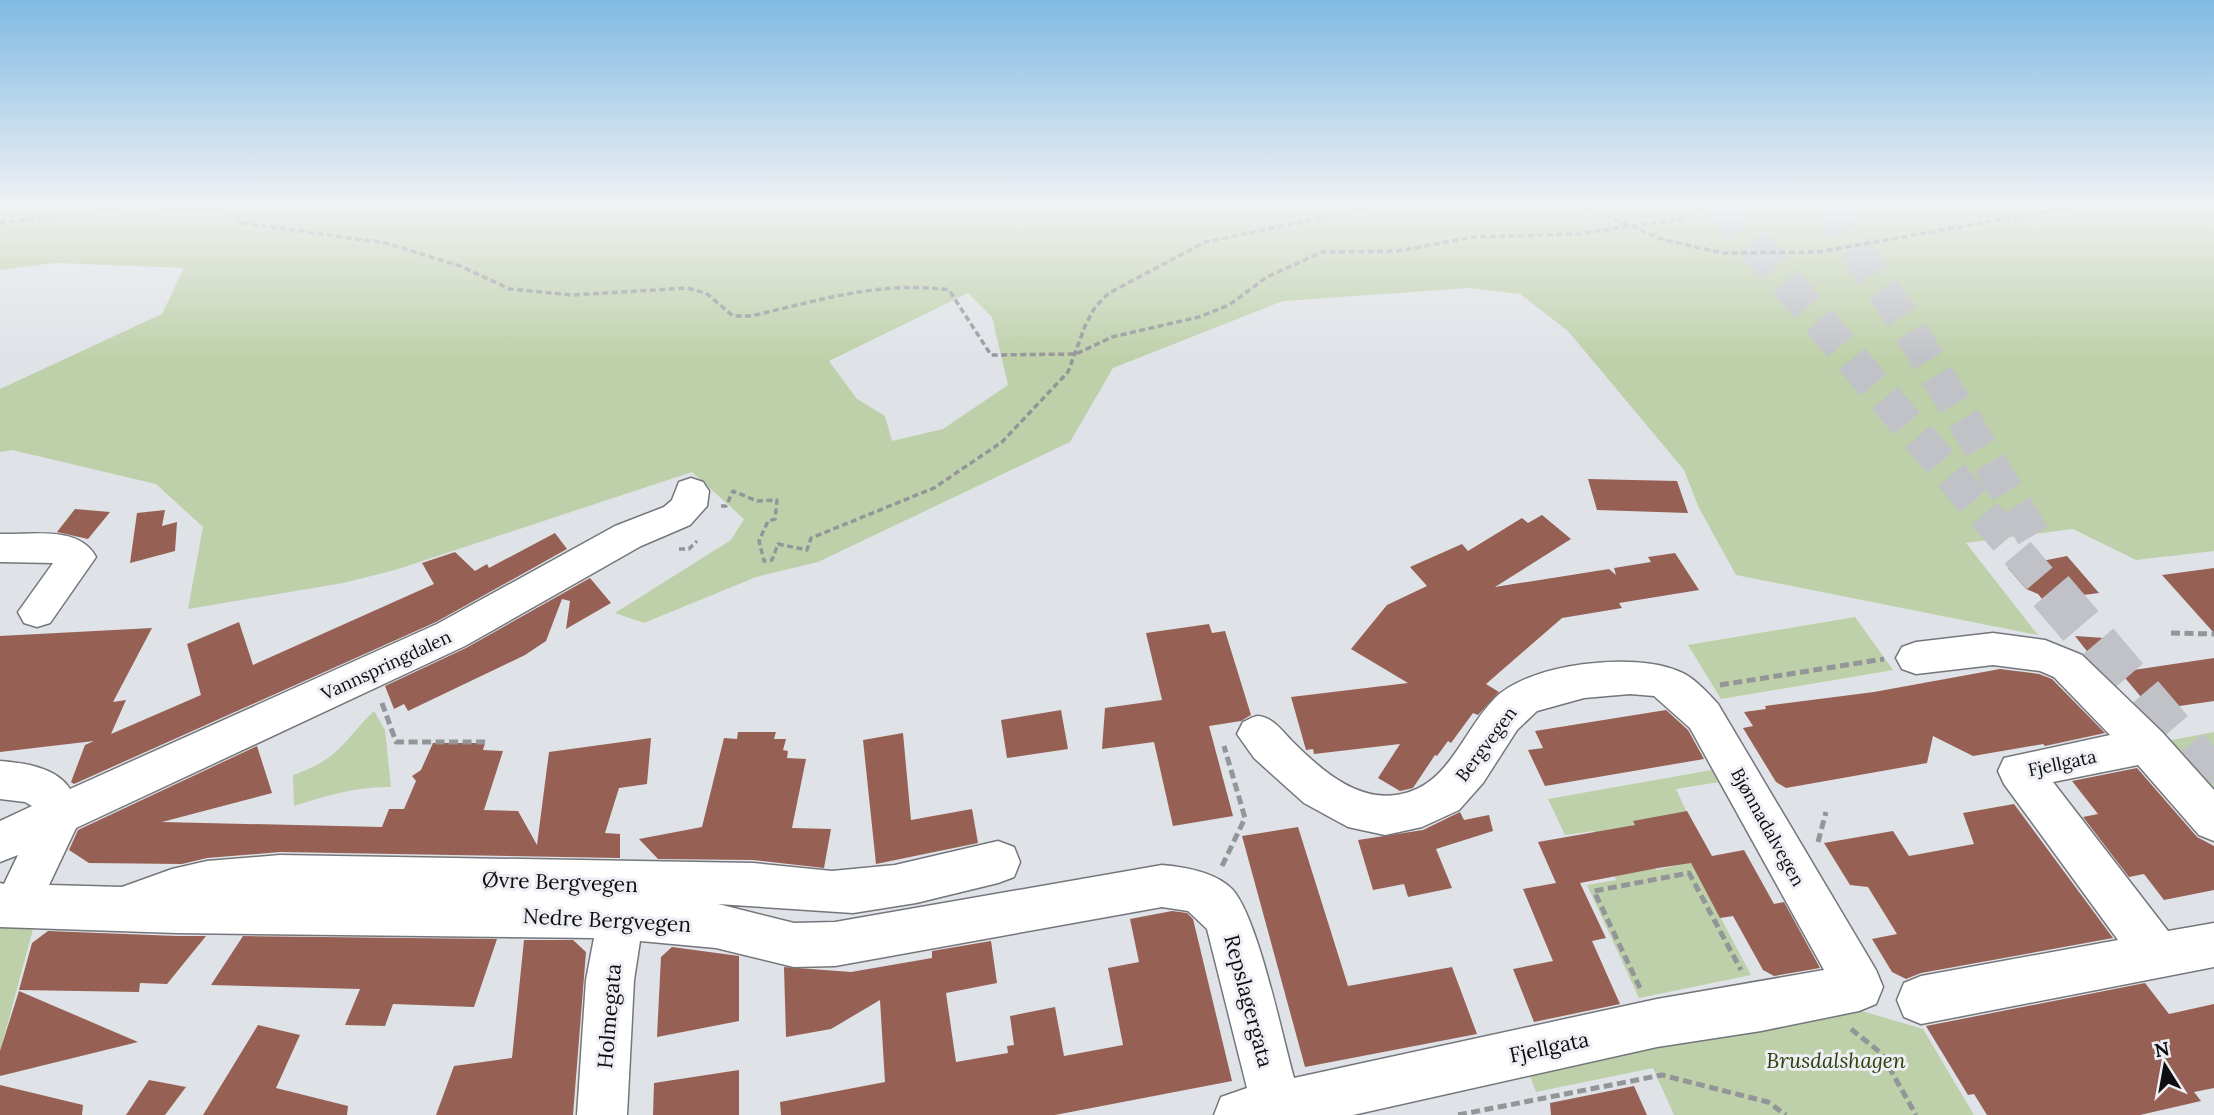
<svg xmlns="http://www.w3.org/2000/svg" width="2214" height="1115" viewBox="0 0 2214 1115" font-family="Lora,serif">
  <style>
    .green { fill: #bed0a9; fill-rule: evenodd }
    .building { fill: #966154 }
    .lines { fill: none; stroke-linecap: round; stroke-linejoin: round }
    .highway-tunnel-far1 { stroke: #c0c2c7; stroke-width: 34; stroke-dasharray: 34 17; stroke-linecap: butt }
    .highway-tunnel { stroke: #c0c2c7; stroke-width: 46; stroke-dasharray: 46 23; stroke-linecap: butt }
    .minor-casing { stroke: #74767b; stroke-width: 3 }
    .path-far1 { stroke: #939599; stroke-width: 3.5; stroke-dasharray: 6 3.5; stroke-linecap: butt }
    .path { stroke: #939599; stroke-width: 5; stroke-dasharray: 9 4.5; stroke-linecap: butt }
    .minor { fill: #fff; fill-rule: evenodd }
    .labels { text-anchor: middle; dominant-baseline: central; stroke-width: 6; stroke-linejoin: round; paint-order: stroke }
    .street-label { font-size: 18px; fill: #0e0e10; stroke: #edeff5 }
    .near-street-label { font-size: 21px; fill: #0e0e10; stroke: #edeff5 }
    .near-park-label { font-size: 21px; font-style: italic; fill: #2c4007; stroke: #edeff5 }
  </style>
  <rect width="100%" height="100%" fill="#dfe2e7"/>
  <g class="green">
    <path d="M0,204H2214V551L2136,560L2073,529L1966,543L2038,635L1736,575L1699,508L1684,470L1568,331L1520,294L1469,288L1283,301L1113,368L1070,442L818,562L756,577L644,623L615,613L731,540L744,519L692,472L395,570L343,583L188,609L203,527L156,484L12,450L0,452V389L162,314L184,268L55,263L0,270ZM968,293L992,317L1008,385L943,429L892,441L885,416L857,399L829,361Z"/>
    <polygon points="1855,617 1893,670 1721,699 1688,645"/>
    <path d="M374,711L385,730L391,787C357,786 326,796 294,806L293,775C340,759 341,743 374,711Z"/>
    <polygon points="2214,732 2214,796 2167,741"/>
    <polygon points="1712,770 1719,782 1676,789 1688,815 1632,826 1656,870 1691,862 1751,975 1639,998 1587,885 1616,880 1594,831 1565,835 1548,799"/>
    <polygon points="0,927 33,929 0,1052"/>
    <polygon points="1838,1004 1923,1029 1974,1115 1674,1115 1653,1068 1536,1092 1527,1068"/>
  </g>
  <g class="building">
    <polygon points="1588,479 1677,481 1688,513 1597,510"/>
    <polygon points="75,509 110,512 88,539 57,532"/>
    <polygon points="165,510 162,526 177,522 175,551 130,563 137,513"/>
    <polygon points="1542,515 1571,539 1495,587 1609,569 1616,575 1614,568 1651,562 1648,557 1675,553 1699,590 1619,603 1622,608 1562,618 1486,684 1499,692 1478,715 1473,713 1451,743 1448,741 1437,756 1435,755 1413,788 1400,791 1378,778 1400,744 1314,754 1313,749 1306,750 1291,697 1408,683 1351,649 1387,605 1427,586 1410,567 1462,544 1468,551 1522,518 1528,523"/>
    <polygon points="555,533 567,549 436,622 74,784 71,782 85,745 94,741 0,752 0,636 152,628 113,702 126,700 111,734 201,695 187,644 239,622 253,665 434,584 422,563 455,552 475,571 487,564 489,568"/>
    <polygon points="2067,556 2099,593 2043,600 2038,594 2026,589 2008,568"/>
    <polygon points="2214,568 2214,633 2162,575"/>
    <polygon points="590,578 611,603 566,629 570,601 562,599 546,641 525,655 408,711 404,704 394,709 385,686 466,648"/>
    <polygon points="1209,624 1212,633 1225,631 1251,715 1241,721 1209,726 1233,816 1173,826 1154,742 1102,749 1105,708 1162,700 1146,633"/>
    <polygon points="2075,636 2119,639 2114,682 2086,655 2090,655"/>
    <polygon points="2214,658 2214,701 2152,710 2120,672"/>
    <polygon points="2000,669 2039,674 2052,679 2105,733 2045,746 2043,744 1973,756 1933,736 1927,763 1786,788 1776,782 1743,728 1753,726 1744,712 1766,709 1765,706 1874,692"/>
    <polygon points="1061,710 1068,749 1007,758 1001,720"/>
    <polygon points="1666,710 1688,730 1704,759 1545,786 1528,750 1543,748 1535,731"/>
    <polygon points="738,732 776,732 774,739 786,739 783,750 788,751 787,758 806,759 792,828 831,829 824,868 753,860 658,859 639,839 702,827 724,738 737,739"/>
    <polygon points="903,733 911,820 972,809 978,843 876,864 863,740"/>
    <polygon points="651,738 647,784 619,788 605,833 620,834 620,858 280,852 207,858 182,864 89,863 69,850 78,830 257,746 272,793 162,822 382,827 389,809 404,809 416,781 412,776 421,770 433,743 485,743 483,750 503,751 484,810 518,811 537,845 549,752"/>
    <polygon points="2137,768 2197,837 2214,846 2214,890 2164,900 2144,874 2129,877 2083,817 2098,814 2072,781"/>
    <polygon points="2014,804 2113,938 1921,973 1906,979 1892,972 1872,939 1897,934 1868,887 1850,885 1824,843 1893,831 1909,856 1974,844 1963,813"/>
    <polygon points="1687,811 1712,856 1744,850 1774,904 1784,902 1820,968 1774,976 1763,970 1733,916 1720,918 1691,863 1658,868 1580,883 1606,938 1592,941 1620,1004 1534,1022 1513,969 1553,961 1523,889 1556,883 1538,842 1635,825 1633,821"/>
    <polygon points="1460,812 1464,820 1489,815 1493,831 1436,849 1452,888 1408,897 1404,884 1373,890 1358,840 1423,830"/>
    <polygon points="1298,827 1348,986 1452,967 1477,1034 1305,1067 1242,836"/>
    <polygon points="1172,911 1187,913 1193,919 1232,1081 1055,1115 781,1115 780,1102 885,1082 880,1000 831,1029 786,1037 784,967 851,972 932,958 932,951 991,941 997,983 946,993 956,1062 1008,1053 1007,1046 1014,1045 1010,1016 1055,1007 1064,1056 1123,1045 1108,968 1139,962 1130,919"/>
    <polygon points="48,931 177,936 206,936 167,984 140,983 139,992 19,990 32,943"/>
    <polygon points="243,936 497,939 474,1007 393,1004 385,1026 345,1025 360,989 211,985"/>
    <polygon points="524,940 573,940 586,952 573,1115 436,1115 454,1066 512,1058"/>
    <polygon points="672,947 739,956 739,1021 657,1037 661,957"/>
    <polygon points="2145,983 2169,1014 2214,1004 2214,1088 2194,1092 2201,1101 2140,1115 1987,1115 1974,1094 1968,1095 1926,1026"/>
    <polygon points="19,991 138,1042 0,1076 0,1051"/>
    <polygon points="258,1025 300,1035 276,1088 348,1106 347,1115 203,1115"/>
    <polygon points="739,1070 739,1115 653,1115 654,1083"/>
    <polygon points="149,1080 186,1087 165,1115 126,1115"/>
    <polygon points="0,1085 83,1105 82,1115 0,1115"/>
    <polygon points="1634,1086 1647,1115 1551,1115 1550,1103"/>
  </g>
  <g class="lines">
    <g class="highway-tunnel-far1">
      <polyline points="1719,204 2052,593"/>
      <polyline points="1826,204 1909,328 2037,542 2034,548"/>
    </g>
    <polyline class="highway-tunnel" points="2051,591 2214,782"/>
    <defs>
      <g id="minor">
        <path d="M691,478L703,482L709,491L707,506L690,525L641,546L465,646L76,828L49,885L122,887L172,869L207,861L280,855L753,863L832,871L895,865L998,841L1014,847L1020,862L1014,877L998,883L916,903L853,913L718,904L794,923L835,922L1162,865C1185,867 1215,872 1232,889C1258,917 1282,1036 1294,1078L1657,999L1824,970L1690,728L1654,696L1630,694L1584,698L1537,711L1517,730L1483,783L1459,810L1422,827L1385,835L1348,827L1304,803L1254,758L1237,734L1243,722C1248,720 1254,716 1258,716C1273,717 1283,732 1292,741C1319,768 1355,801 1396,795C1449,788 1462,731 1495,698C1530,663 1634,652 1678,671C1694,677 1706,691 1718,704L1876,970L1883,987L1876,1004L1859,1011L1761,1031L1657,1047L1353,1115H1214L1221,1097L1247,1088L1207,929L1188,911L1162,907L835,966L794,967L716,948L640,941L634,980L627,1115H577L586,980L594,938L177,933L0,927V883L4,884L18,855L0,862V821L32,806L25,802L0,799V761C24,763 56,767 70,789L437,624L615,526L664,507L672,500L679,482Z"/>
        <path d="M0,534C32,535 79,525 96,557L50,623L37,627L24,623L18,612L53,563L0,562Z"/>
        <polygon points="1993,633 2045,640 2082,655 2162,732 2214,790 2214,841 2199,835 2138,765 2053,782 2168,931 2214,923 2214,967 1921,1024 1904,1017 1897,1000 1904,983 1921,976 2118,940 2004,784 1998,771 2004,758 2110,735 2054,677 2040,671 1993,665 1916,674 1902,669 1896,658 1902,647 1916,642"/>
      </g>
    </defs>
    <use href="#minor" class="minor-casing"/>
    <g class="path-far1">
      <polyline points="1579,204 1664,240 1723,253 1818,252 2089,204"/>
      <path d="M153,205L161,210L229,211L243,223L386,243L460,266L510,289L573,295L687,288L706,293L733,316H751C817,301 881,280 949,290L991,355L1076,354L1112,337L1199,317L1229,305L1267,277L1322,252L1397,251L1473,237L1576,234L1676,220L1693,213L1702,204"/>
      <polyline points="0,223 155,204"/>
      <polyline points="721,506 726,506 733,491 757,501 777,500 775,519 768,521 759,541 764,561 772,560 778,544 807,550 811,538 934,488 1002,442 1068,372 1085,326 1095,307 1109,293 1205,242 1388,204"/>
      <polyline points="679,549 689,549 697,541"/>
    </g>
    <g class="path">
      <polyline points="2171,633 2214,634"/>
      <polyline points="1720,685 1884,659"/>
      <polyline points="382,703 396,742 487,742"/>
      <polyline points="1818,842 1826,812"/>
      <polyline points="1222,866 1245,818 1224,746"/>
      <polyline points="1640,988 1594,891 1689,873 1741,970"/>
      <polyline points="1851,1029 1881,1053 1916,1115"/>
      <polyline points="1458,1115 1662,1075 1768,1102 1786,1115"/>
    </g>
    <use href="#minor" class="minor"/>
  </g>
  <linearGradient id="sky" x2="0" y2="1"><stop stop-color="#80bae3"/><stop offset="0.57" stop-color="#f1f2f4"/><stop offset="1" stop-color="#f1f2f4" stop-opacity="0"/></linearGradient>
  <rect width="2214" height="360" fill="url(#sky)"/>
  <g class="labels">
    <g class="street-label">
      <text transform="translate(386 665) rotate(-25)">Vannspringdalen</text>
      <text transform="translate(1486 744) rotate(-53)">Bergvegen</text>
      <text transform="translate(2062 763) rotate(-12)">Fjellgata</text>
      <text transform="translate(1768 827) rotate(61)">Bjønnadalvegen</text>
    </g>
    <g class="near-street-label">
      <text transform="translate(560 882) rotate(2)">Øvre Bergvegen</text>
      <text transform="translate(607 920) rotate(3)">Nedre Bergvegen</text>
      <text transform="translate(1249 1001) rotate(75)">Repslagergata</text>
      <text transform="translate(609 1016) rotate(-85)">Holmegata</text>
      <text transform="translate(1549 1047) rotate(-12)">Fjellgata</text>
    </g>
    <g class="near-park-label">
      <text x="1836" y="1060">Brusdalshagen</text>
    </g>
  </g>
  <g transform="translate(2165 1066) rotate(349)" stroke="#edeff5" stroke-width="5" paint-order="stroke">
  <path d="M0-5L12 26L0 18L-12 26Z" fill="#0e0e10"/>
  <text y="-10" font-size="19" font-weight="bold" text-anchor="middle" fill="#0e0e10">N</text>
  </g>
</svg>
